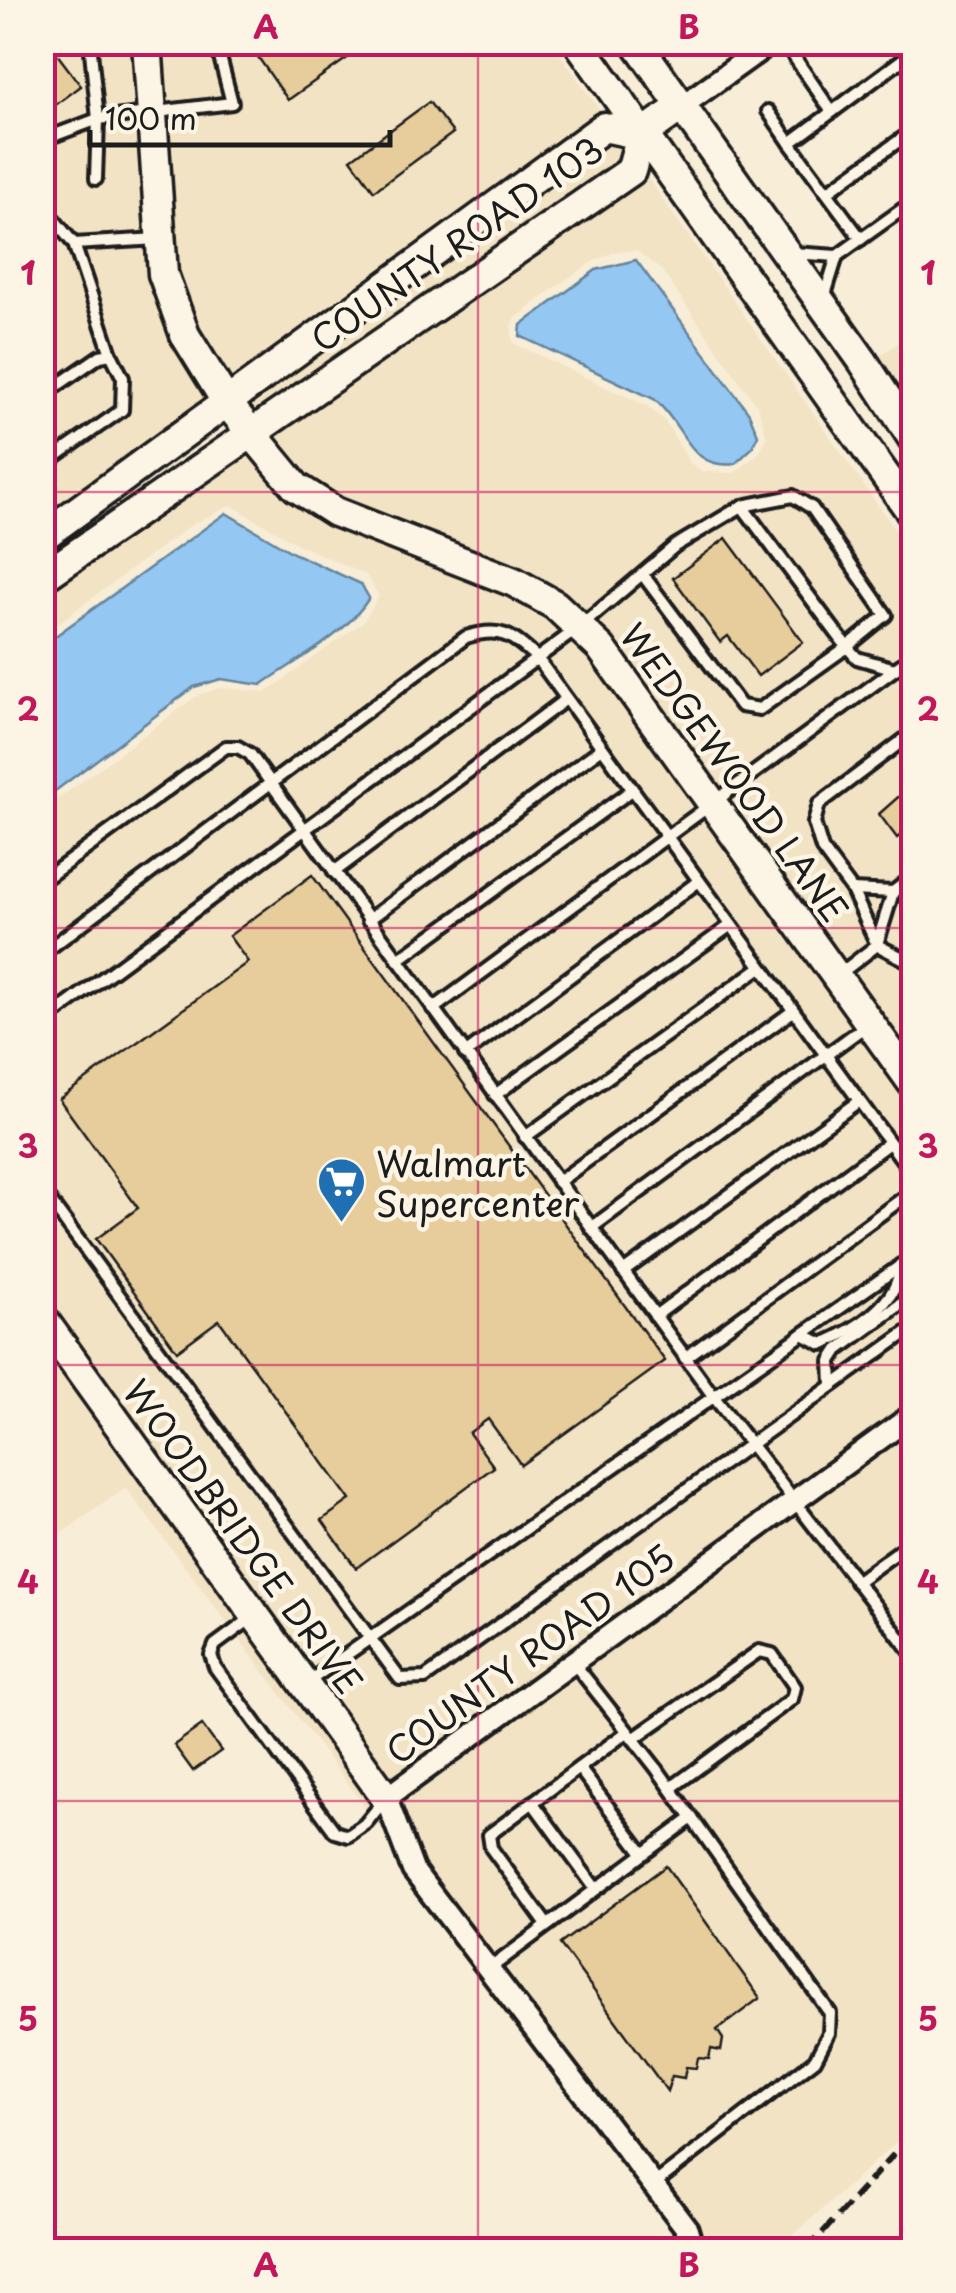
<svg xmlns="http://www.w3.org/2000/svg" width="956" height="2293" viewBox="0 0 956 2293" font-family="'Playpen Sans',sans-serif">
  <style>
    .built { fill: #f3e3c5; fill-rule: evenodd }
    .water { fill: #94c7f1; stroke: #64839c; stroke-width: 2.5 }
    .building { fill: #e7cd9c; stroke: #1c1c1c; stroke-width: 2.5 }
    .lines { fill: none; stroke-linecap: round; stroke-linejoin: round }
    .lane-casing { stroke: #1c1c1c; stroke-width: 18 }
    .street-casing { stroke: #1c1c1c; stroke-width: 28 }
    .secondary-casing { stroke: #1c1c1c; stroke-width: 35 }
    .lane { stroke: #fcf5e5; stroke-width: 10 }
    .street { stroke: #fcf5e5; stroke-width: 20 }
    .secondary { stroke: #fcf5e5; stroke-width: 28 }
    .rail { stroke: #1c1c1c; stroke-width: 6; stroke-dasharray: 15 8; stroke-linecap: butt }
    .grid { fill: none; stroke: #c2185b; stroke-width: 2.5; stroke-opacity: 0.55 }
    .labels { text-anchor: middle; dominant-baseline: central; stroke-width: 9; stroke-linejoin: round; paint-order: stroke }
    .street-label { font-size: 35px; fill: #1c1c1c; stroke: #fcf5e5 }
    .poi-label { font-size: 35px; fill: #1c1c1c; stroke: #fcf5e5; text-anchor: start }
    .neatline { fill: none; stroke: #c2185b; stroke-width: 4 }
    .grid-label { font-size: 32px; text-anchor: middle; font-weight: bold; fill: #c2185b }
  </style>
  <rect width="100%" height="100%" fill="#f8edd6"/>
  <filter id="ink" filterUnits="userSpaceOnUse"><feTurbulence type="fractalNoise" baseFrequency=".01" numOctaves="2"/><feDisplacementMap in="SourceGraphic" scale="20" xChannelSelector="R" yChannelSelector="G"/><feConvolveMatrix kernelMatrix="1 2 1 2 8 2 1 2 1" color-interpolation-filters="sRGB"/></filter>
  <g filter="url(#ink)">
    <g class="built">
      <polygon points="43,43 136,43 153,279 212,400 43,524"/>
      <polygon points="158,43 552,43 605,118 231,387 195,330 174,271"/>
      <polygon points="606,139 626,147 621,165 254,419 242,404"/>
      <path d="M642,170L913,555V1065L596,623L583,611L341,503L304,478L267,435ZM636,250L662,271L758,407L767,438L758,454L735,473L703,472L689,462L665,421L648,407L513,343L511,325L516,318L554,288L594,261L615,252Z"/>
      <polygon points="913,332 913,418 875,359"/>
      <polygon points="248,449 548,614 592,655 913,1105 913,2127 777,2250 697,2250 126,1488 43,1546 42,1338 383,1812 401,1799 43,1298 43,810 198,695 220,688 267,692 363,622 379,596 366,575 299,545 231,505 194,523 43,634 43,591"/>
    </g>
    <g class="water">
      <path d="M636,260L749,413L758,435L752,448L735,464C688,470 686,426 654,399L520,336L521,325L596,270Z"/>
      <path d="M226,513L293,553L361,584L369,598C345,636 298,659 261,685L221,679L194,687L43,800V645Z"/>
    </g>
    <g class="building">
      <polygon points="42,42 48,42 81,86 42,115"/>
      <polygon points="257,42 370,42 288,100 251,47"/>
      <polygon points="429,102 453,133 374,191 351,159"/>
      <polygon points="726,538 803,642 758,676 728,636 720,642 673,578"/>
      <polygon points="914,783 914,846 904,833 897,838 879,814"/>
      <polygon points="312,875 665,1361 521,1465 488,1419 469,1433 494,1467 356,1568 322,1520 350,1500 219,1320 177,1351 96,1239 138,1208 59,1099 248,962 229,936"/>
      <polygon points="202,1725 221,1751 193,1771 174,1745"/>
      <polygon points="666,1866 760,1998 717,2030 723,2039 721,2051 711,2049 709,2059 698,2058 696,2068 686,2067 684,2078 672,2076 667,2091 560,1944"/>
    </g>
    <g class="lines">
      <defs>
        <g id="lane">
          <polyline points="90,42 98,119 232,103 216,42"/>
          <polyline points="784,42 832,112"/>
          <polyline points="768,111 790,143"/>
          <polyline points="42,140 98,119 96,179"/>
          <polyline points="827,192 914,130"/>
          <polyline points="42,205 74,244 158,239"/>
          <polyline points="861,239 790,143 910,54"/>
          <polyline points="793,253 837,256 914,201"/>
          <polyline points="824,298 837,256"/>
          <polyline points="42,396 100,356 111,354 74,244"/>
          <polyline points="42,466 122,410 123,378 111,354"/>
          <polyline points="643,575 741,706 760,709 847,647 857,658 895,669"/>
          <polyline points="334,872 566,699"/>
          <polyline points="42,881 226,747 238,747 250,754 714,1397 914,1656"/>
          <polyline points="852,890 893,892"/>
          <polyline points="368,920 602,748"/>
          <polyline points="877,944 893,892 914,876"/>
          <polyline points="877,945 852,890 822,849 814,823 819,804 914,732"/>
          <path d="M42,954L466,637C501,626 511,635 537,658L914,1176"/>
          <polyline points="398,960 632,790"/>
          <polyline points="837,976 877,945 914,964"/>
          <polyline points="433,1009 914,655"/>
          <polyline points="42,1023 581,626 675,546 742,506 793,496 812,508 886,615 847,647 742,506"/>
          <polyline points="465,1054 699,881"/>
          <polyline points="495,1095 731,925"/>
          <polyline points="525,1137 761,967"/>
          <polyline points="558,1182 793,1011"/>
          <polyline points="42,1190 400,1679 425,1678 914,1327"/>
          <polyline points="591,1228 868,1024"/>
          <polyline points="623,1272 859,1101"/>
          <polyline points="655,1316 889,1143"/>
          <path d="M803,1334L822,1344C855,1330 900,1303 900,1265"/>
          <polyline points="685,1358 914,1190"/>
          <polyline points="832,1385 831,1361 838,1350 901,1304 914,1305"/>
          <polyline points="856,1582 914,1540"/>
          <polyline points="253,1617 215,1645 211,1655 215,1667 335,1832 348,1836 365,1824 386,1798"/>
          <polyline points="573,1662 657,1769 830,2013 829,2033 815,2060 654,2184"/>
          <polyline points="305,1684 914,1256"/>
          <polyline points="633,1739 759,1651 772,1654 795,1687 792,1699 671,1788"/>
          <polyline points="579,1768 643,1853"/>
          <polyline points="533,1803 595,1888"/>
          <polyline points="547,1925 491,1848 489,1835 627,1732"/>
          <polyline points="489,1969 692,1818"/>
        </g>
        <g id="street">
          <polyline points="682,106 771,42"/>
          <polyline points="693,2250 687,2229 413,1870 386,1798 914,1414"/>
        </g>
        <g id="secondary">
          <polyline points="147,42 163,274 185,335 227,403 296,487 335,512 514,582 555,605 601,648 914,1085"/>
          <polyline points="578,42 914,516"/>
          <polyline points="636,42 862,360 914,440"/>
          <polyline points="641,135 682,106"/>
          <polyline points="42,537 604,127 641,135"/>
          <polyline points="42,578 631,171 641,135"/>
          <polyline points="42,1318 386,1798"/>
        </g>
      </defs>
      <use href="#lane" class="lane-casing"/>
      <use href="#street" class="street-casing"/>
      <use href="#secondary" class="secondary-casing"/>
      <use href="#lane" class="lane"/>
      <use href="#street" class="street"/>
      <use href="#secondary" class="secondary"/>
      <polyline class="rail" points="807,2250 914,2132"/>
    </g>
  </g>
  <path class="grid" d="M478,42V2250M42,492H914M42,928H914M42,1365H914M42,1801H914"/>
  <defs>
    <symbol id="supermarket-pin" viewBox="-11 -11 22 30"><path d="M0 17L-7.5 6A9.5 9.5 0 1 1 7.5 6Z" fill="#1f6fb2" stroke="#fcf5e5"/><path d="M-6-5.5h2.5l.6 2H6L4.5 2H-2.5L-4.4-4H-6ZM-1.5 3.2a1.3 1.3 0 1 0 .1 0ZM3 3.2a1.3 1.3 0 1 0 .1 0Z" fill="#fff"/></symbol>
  </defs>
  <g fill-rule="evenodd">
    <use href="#supermarket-pin" x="314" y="1154" width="55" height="75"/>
  </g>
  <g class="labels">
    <g class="street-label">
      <text transform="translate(456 243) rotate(-35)">COUNTY ROAD 103</text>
      <text transform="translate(735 772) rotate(54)">WEDGEWOOD LANE</text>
      <text transform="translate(244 1536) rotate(54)">WOODBRIDGE DRIVE</text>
      <text transform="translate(529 1653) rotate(-36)">COUNTY ROAD 105</text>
    </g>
    <g class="poi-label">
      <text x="376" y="1162">Walmart<tspan x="376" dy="40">Supercenter</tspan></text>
    </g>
  </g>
  <rect width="956" height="2293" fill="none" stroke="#fcf5e5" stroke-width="110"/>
  <path d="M90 130v15h300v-15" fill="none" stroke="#1c1c1c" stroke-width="5"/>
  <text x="105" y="130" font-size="30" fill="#1c1c1c" stroke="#fcf5e5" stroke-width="8" paint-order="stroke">100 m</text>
  <rect x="55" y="55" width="846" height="2183" class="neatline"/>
  <g class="grid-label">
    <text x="266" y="39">A</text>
    <text x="689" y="39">B</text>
    <text x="28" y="285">1</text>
    <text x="928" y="285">1</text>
    <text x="28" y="721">2</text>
    <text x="928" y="721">2</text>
    <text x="28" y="1158">3</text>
    <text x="928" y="1158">3</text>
    <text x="28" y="1594">4</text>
    <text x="928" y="1594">4</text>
    <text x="28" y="2031">5</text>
    <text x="928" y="2031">5</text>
    <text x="266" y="2277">A</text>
    <text x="689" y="2277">B</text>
  </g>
</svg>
